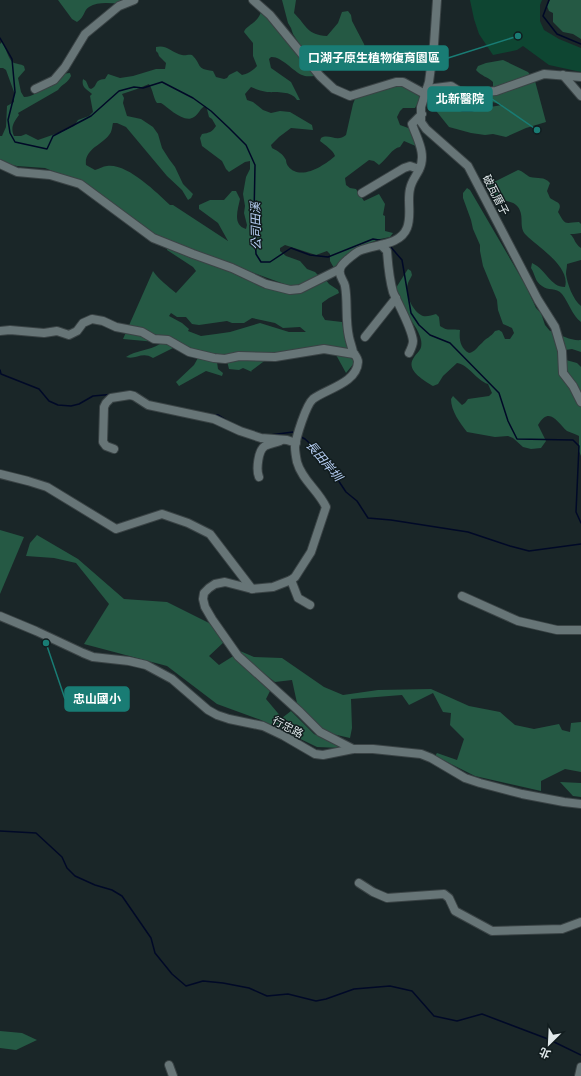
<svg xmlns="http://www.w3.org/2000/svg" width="581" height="1076" viewBox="0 0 581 1076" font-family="Arial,'Noto Sans TC',sans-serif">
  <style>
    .green { fill: #0e4632 }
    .forest { fill: #255944; fill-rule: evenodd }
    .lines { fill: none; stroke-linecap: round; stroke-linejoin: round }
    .stream { stroke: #000927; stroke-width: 1.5 }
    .minor-casing { stroke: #3a4345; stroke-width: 10 }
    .minor { stroke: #677577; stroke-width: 8 }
    .labels { text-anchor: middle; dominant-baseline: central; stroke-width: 3; stroke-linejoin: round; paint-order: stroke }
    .street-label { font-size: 11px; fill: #e0e8ea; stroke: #111c1e }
    .water-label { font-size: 12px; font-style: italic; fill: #b9d2f7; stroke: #111c1e }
    .leader { fill: none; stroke: #197c74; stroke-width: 1.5 }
    .callout-dot { fill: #197c74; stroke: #111c1e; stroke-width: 1.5 }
    .callout { fill: #197c74; stroke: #197c74; stroke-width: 1.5 }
    .callout-label { font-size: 12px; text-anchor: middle; font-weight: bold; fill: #fff }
  </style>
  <rect width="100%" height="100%" fill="#1a2628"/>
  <polygon class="green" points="470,0 542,0 540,5 540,21 544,30 559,39 581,48 581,72 549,65 523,46 517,50 493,55 479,34 474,19"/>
  <g class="forest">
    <path d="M58,0H136C134,1 130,2 127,3C115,5 100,0 89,7C83,11 85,17 77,22L72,19Z"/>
    <path d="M282,0H296L294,13C307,26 307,35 327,36L338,23L342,12L348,11L351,15L352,21L364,44L369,61L366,66L353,63L342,58L310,51L300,45L293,34L291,28L288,23Z"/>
    <polygon points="550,0 581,0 581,39 573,34 563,32 553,22 553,13 549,11 547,6"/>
    <path d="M261,12L270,17L315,76C310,76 306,77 302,75C293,71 281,56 271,57L269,59L271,68L291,82L300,100H297C291,90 277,93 267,92C261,91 256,89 251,87L245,94L247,100L253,102L263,110L271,113L280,111L290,112L312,125L313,130L291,128L279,137L271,145L272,148C278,151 283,154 286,160C286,162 287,165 288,166C300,182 325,165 335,156C333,150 326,146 320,141L321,138C329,133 337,143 346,135L353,104L355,99L400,84L419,94L420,99L415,108H403L400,111L397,117L400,125L411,129L418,147L404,141L400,147C392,148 387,159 379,165L374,161L369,160L345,178L346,185L350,188L356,189L364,201L379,194L385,204L383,215L385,216V231L393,233L390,237L380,239L356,248L334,268L330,261V254L327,251L316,255L288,246L285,245L280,248V251L286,256L300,261L307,269L315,272L318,275V278L295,288L159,238L80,182L45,168L17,166L8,164L0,159V136H2L6,127L7,106L14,102V92L6,70L3,68H0V44L2,42C6,47 8,60 14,63C17,64 21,64 24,66L25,70L18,78L21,92L24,97C41,97 54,73 70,73L71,76C68,83 62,84 58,90L18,113L19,115C14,122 10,127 14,136H21L26,134L38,140L61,132L74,126L78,120L89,116L93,112L90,96L92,94C87,89 81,88 83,79L86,81L89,88L91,89C99,85 93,80 105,79L108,74L120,78L133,76L156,69H165L166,63L159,56L158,53L156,51V47C166,44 173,53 182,55C186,56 188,54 192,55C202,64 195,69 213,71L216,77L224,79L227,78L229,75L237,71L242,75C247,74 254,70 257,66L253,56V43L244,32C246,25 257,24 261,12ZM149,84C153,90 154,100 157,103H161C169,108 184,124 194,117C199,114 200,108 205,106L207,109L209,117L212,119L216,126C212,132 209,133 202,134L200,138L202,146L222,161L226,169L229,172L245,162L250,161V169L246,177L243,194L245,206L244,213L247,225L246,229C232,225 238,209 240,199L236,191H232L224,200H210L199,205V209L218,223L228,241L173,205H170C156,192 127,163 107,166C103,166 99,169 95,170L86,165C84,149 102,145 109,135C112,132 112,127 113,123H117L126,127L167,176L182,190L188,200L191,198L193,194L183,184L175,167L169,159L162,148L158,134L153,127L141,119L127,116L123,103L124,98L122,94L137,89Z"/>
    <path d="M503,60L528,72L535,81L546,122L526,128L506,137L493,134L485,135L471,133L449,127L429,102C437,101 440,95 447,92L451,93L452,106L462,112H472L478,109L502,105L486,100L484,95L493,87V82C488,77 481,76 476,70L478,66L486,63Z"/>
    <path d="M518,170C523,171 526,175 530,177C538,179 544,176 550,183L547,191L550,198C557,203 563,202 558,212C566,226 564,223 579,222L581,224V233L574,234H570C575,238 574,243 581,248V260L567,264C567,268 566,270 566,274C567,283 573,300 581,306V322C572,315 569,303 562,294C556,287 548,291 542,286C535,282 535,274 531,268L532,263C547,270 550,287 565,287C571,267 538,247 526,235C518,227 525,217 518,207C513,200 500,201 493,197L484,180L496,181Z"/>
    <path d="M467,188L470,190L526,286L536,308L541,313L545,325L550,331H554C561,336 572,341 581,340V352L572,349L565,350L566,360L577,363L581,367V456L579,451V436C576,434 571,433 567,431C558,424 550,405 538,425L546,441L541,448L531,449L523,447L513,438L508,436L495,437L467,432C460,423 451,411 451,399L453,396L462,405L465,403L468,399L489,396L492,393L488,384C476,380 469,365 457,363L443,376L438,384L433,386C425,381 406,371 413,359C417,351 423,351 421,340C419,330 411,321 406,312C402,305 398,298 394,291L408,269L411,271L412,275C411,278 409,280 408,283C404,294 413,312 423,316C427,317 432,315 436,314L439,317L440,326C449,332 451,328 460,330C459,339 460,348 469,353C475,352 477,347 482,343C486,338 491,337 495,331L499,330L502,332L505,339H510L514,333L512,328L503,324L498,310L497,300L483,266L480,251V245L473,229L471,220L463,198V193Z"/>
    <path d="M167,246L181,254L223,267L272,288L296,294L304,292L326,280L329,284L338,290L339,293L329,298L322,303V315L325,320L342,322L347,346L355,362L346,373L335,353L328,351L267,359L251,371L252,372L243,368L239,370L229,369L227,361L217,362L218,369L223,373L222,376L206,371L179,386L176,382L194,365L199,356L175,347L153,358C142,351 136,360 126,357C136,350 149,351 160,344L156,342L123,339L153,271C159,280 168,286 176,293L196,271L193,267L167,250ZM171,313L177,317H186L192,324L199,325L227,321L232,323H244L252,318L275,323L283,328L300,327L306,332H289L260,323L230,332L216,334L201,336L188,331L189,329L182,323L169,316Z"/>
    <polygon points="0,530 24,537 0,594"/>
    <polygon points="37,535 78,559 124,599 167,602 211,624 224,642 209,656 219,665 235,655 271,689 266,699 282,718 291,711 314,734 334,743 341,748 317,747 261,720 217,704 167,666 84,644 109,604 76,563 54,558 26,556 30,543"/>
    <polygon points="240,651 254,657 282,658 324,687 343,695 378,690 431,689 469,706 500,712 515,725 534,729 559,724 562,730 570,732 571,723 581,722 581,772 565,769 541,781 541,791 475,776 435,756 437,753 457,760 464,739 450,725 451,713 443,712 433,693 409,705 402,695 351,699 352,728 350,738 324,732 297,703 292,680 275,682 246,660"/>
    <polygon points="560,782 581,783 581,797 573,796"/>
    <polygon points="0,1031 22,1033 37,1040 16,1050 0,1048"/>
  </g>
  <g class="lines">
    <g class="stream">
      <polyline points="549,0 543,16 557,34 581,44"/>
      <polyline points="0,38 12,59 15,92 8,120 10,133 15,142 47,149 53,136 91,116 119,91 134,87 143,88 162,82 193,98 211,111 229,128 246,145 255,165 254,216 256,254 261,262 270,262 291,248 310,255 328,257 373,239 385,241"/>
      <polyline points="389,245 402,260 411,313 419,325 430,335 450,343 499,393 508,421 517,439 573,440 579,446 576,512 581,523"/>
      <polyline points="0,370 1,374 39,389 49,401 58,405 71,406 79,404 93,396 115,394"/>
      <polyline points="207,414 218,415 226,420"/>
      <polyline points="270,435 293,432 296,434"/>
      <polyline points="301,437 305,439 320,453 346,492 357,501 368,518 391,520 468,532 510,546 529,551 581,544"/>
      <polyline points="0,831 36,833 62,857 67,868 75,876 95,885 112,890 122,896 151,938 155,953 172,974 186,986 203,981 223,983 249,988 267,996 288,994 316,1001 326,999 354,989 390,986 412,991 434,1016 457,1021 482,1014 548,1039 581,1055"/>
    </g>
    <defs>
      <g id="minor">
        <polyline points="253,0 270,15 320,76 334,89 350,96 396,82 403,82 425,94"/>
        <polyline points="437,0 434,44 429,82 421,107 421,122 426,129 468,166 538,300 555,327 562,351 563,373 573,386 581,402"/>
        <polyline points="563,75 581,96"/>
        <polyline points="35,89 54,80 65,67 85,34 119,6 134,0"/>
        <polyline points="427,89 451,86 459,91 474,93 496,91 544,74 581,77"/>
        <polyline points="0,164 17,172 50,175 80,184 153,238 193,254 232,268 266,284 290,290 300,289 340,269"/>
        <polyline points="362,193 404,168 410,166 419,169"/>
        <path d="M381,245L387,251C388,265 389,278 393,292C398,304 412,328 413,341C413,345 411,349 409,353"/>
        <polyline points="0,331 10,330 44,333 57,331 69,335 77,331 83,323 92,319 103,321 116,327 142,332 154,339 168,340 189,352 214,358 225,359 239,356 275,357 324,349 354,354"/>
        <polyline points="365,337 396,298"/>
        <polyline points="114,449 106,446 103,442 104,407 106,403 111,398 130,395 134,396 148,405 214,419 240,431 261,438 287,440 296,443"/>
        <polyline points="0,474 28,481 47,487 116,529 162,514 188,523 210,534 252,589"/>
        <path d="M259,477C256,470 258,450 265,446C269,444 275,443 280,441"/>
        <polyline points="291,580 298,598 310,605"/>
        <polyline points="462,596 518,621 557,630 581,630"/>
        <polyline points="0,616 36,631 83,653 93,657 129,661 146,665 172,679 208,710 217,715 229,719 263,726 284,736 315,754 323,755 353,749 373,749 421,754 431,758 465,778 480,783 522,794 564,802 581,804"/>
        <path d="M353,749L320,732L300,712L238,656L212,619L205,607L203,599L204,593L209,588L215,584L225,582L252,589L273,587L291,580L295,577L311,552L326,507C318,490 302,480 297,462C296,457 295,451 295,447C296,437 306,405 313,399C326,389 357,383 358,362C358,358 355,355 353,352C352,347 350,342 349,337C345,319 348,302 345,286C344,280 338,276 340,269C341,265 345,262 347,260C351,257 355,253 359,251C374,244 400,246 407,228C412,216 407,201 410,189C411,182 416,176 419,170C427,154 417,139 412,124L422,114"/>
        <polyline points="359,883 373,892 387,898 444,894 449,898 455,911 492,931 562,929 581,922"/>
        <polyline points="169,1065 173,1076"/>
        <polyline points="579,1076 581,1067"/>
      </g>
    </defs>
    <use href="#minor" class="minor-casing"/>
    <use href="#minor" class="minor"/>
  </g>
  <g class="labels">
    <g class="street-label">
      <text transform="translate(496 195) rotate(63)">破瓦厝子</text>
      <text transform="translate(288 727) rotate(28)">行忠路</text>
    </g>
    <g class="water-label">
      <text transform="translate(256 226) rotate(-91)">公司田溪</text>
      <text transform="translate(324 461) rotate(50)">長田岸圳</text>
    </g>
  </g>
  <path class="leader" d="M518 36L448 58M537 130L492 99M46 643L65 699"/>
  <g class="callout-dot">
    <circle cx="518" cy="36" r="4"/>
    <circle cx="537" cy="130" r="4"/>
    <circle cx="46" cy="643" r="4"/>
  </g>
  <g class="callout">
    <rect x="300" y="46" width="148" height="24" rx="4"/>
    <rect x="428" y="87" width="64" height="24" rx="4"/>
    <rect x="65" y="687" width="64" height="24" rx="4"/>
  </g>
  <g class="callout-label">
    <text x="374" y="62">口湖子原生植物復育園區</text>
    <text x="460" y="103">北新醫院</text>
    <text x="97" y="703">忠山國小</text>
  </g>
  <g transform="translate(549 1044) rotate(204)" stroke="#111c1e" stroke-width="3" paint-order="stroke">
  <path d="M0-3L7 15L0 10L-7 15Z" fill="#e0e8ea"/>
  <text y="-6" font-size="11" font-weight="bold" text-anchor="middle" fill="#e0e8ea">北</text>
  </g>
</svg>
